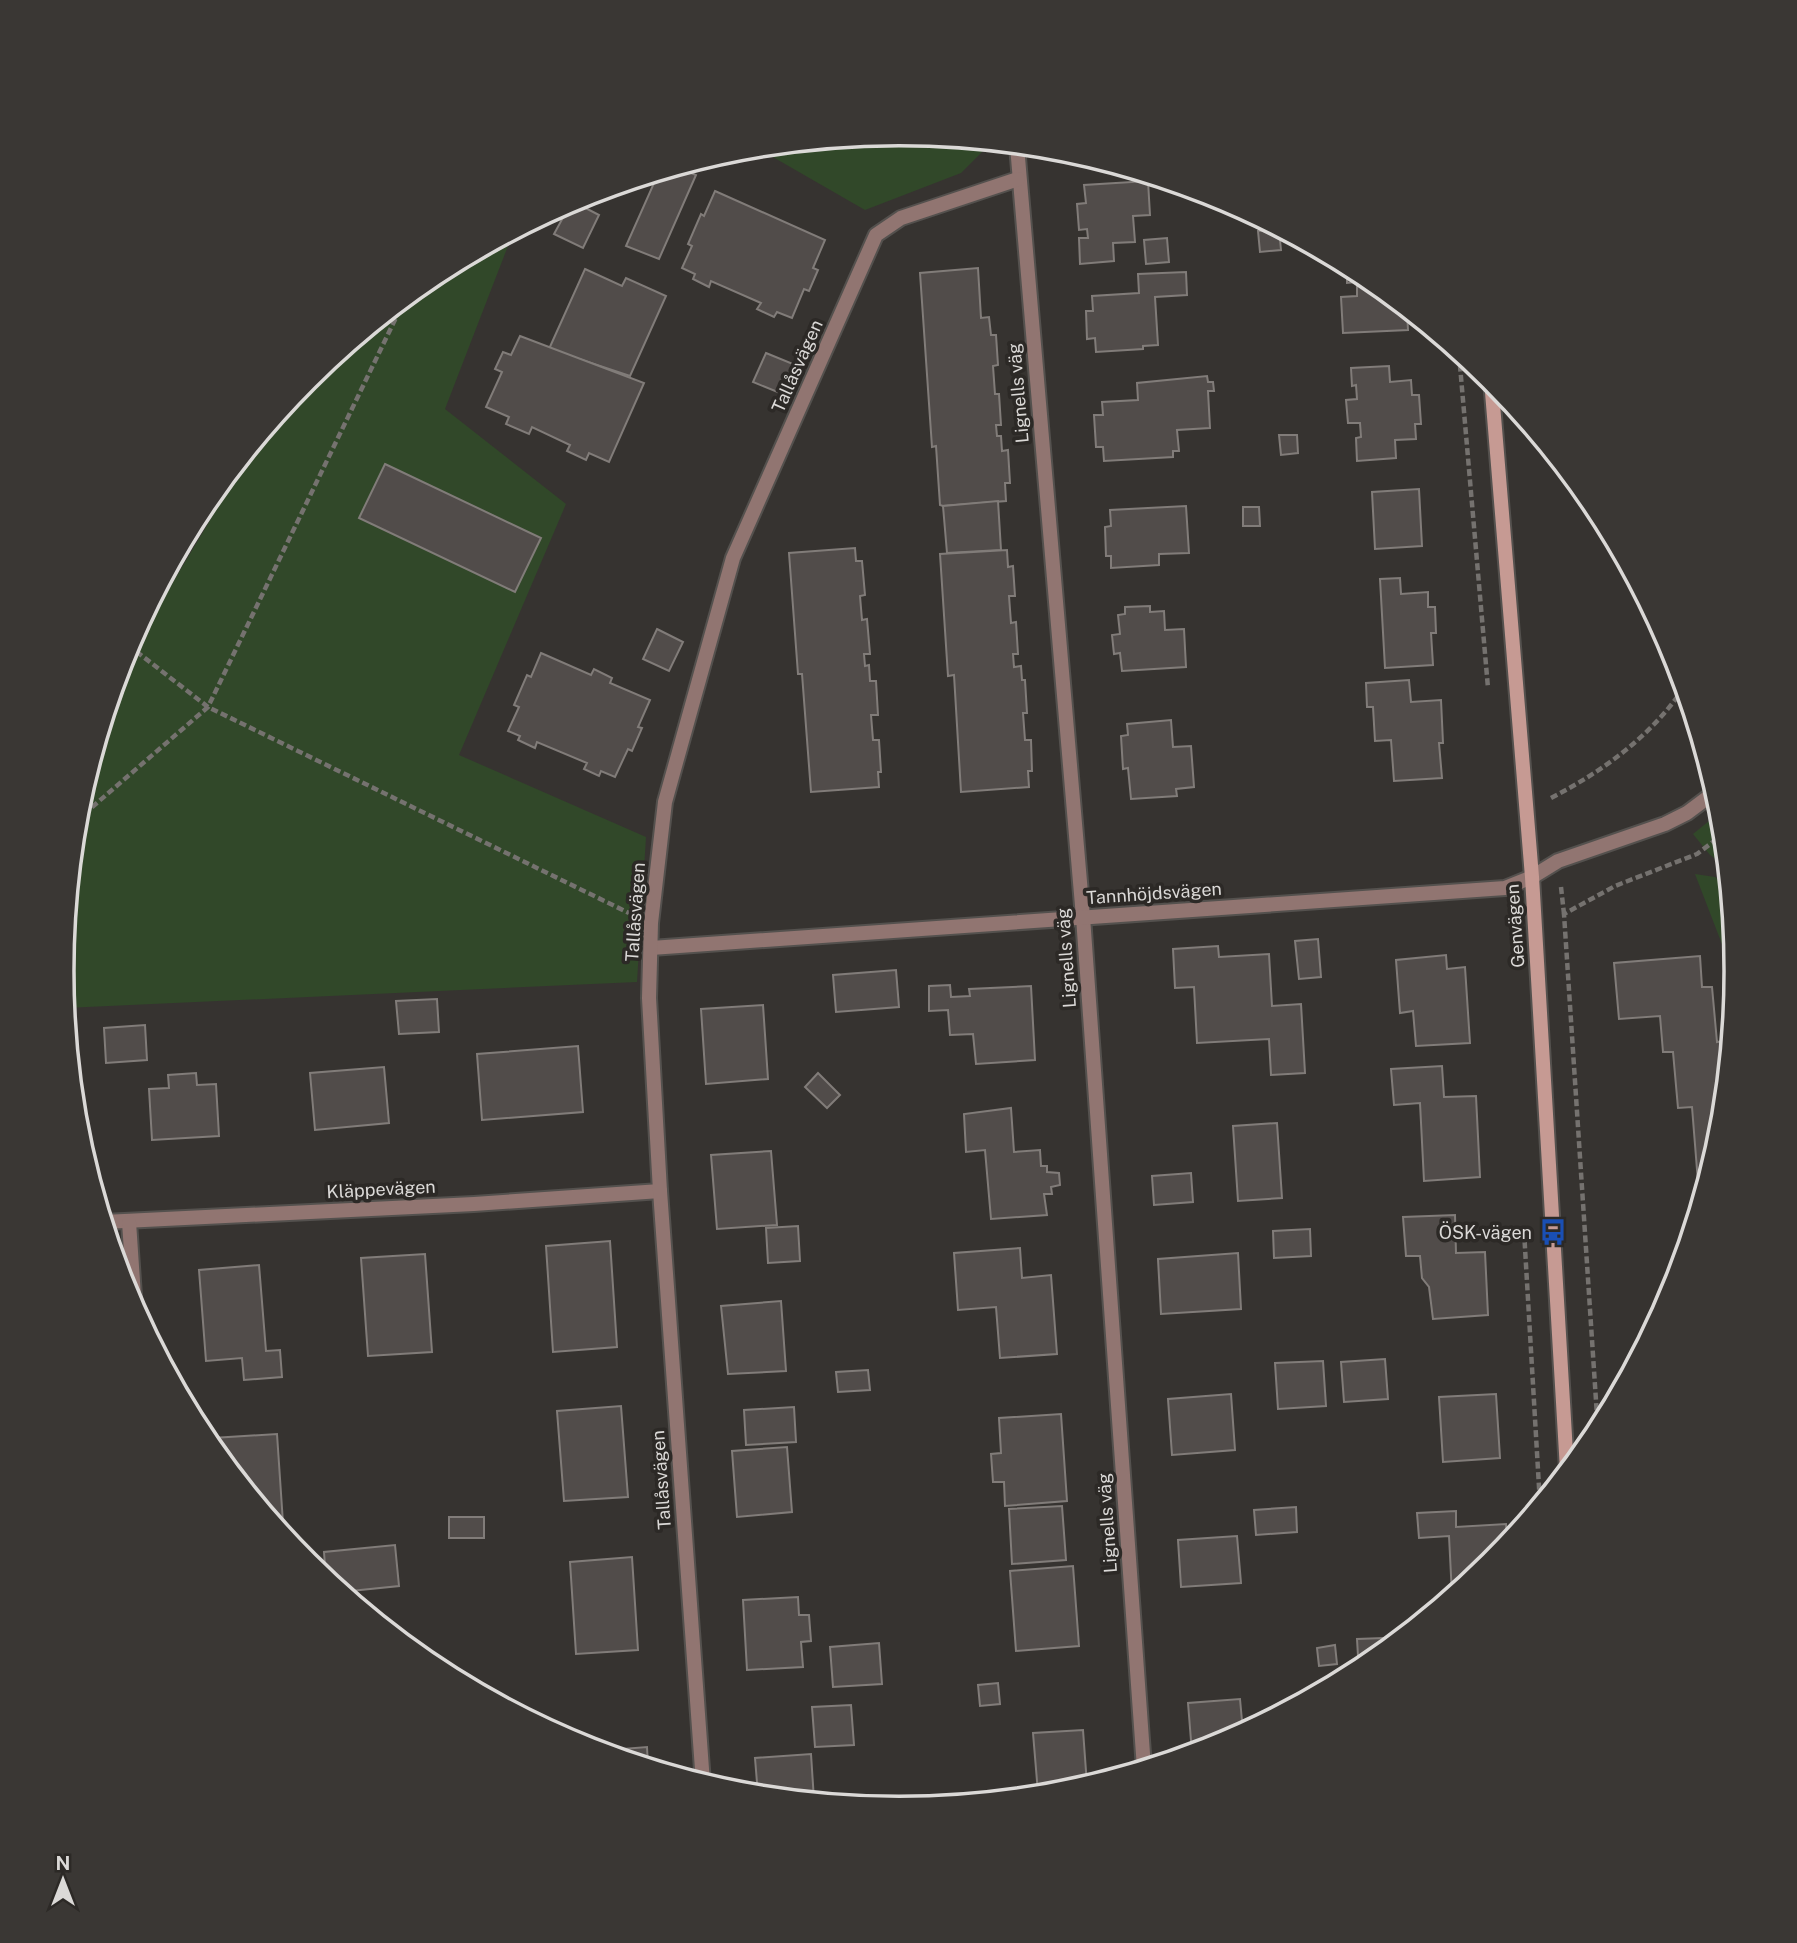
<svg xmlns="http://www.w3.org/2000/svg" width="1797" height="1943" viewBox="0 0 1797 1943" font-family="'Public Sans',sans-serif">
  <style>
    .green { fill: #314829 }
    .building { fill: #514c4a; stroke: #817c79; stroke-width: 2 }
    .lines { fill: none; stroke-linecap: round; stroke-linejoin: round }
    .street-casing { stroke: #54514e; stroke-width: 18 }
    .secondary-casing { stroke: #54514e; stroke-width: 18 }
    .path { stroke: #75726f; stroke-width: 4.5; stroke-dasharray: 7 3.5; stroke-linecap: butt }
    .street { stroke: #917571; stroke-width: 14 }
    .secondary { stroke: #c69a93; stroke-width: 14 }
    .labels { text-anchor: middle; dominant-baseline: central; stroke-width: 7; stroke-linejoin: round; paint-order: stroke }
    .street-label { font-size: 18px; fill: #dbd9d7; stroke: #2c2926 }
    .poi-label { font-size: 18px; fill: #dbd9d7; stroke: #2c2926; text-anchor: end }
    .rim { fill: none; stroke: #dbd9d7; stroke-width: 3.5 }
  </style>
  <rect width="100%" height="100%" fill="#363330"/>
  <g class="green">
    <polygon points="899,134 986,143 983,151 961,173 865,210 757,148"/>
    <polygon points="513,233 445,409 566,504 459,755 646,837 637,982 65,1008 61,971 77,808 118,674 261,435 307,379 434,275"/>
    <polygon points="1720,812 1725,865 1710,855 1693,834"/>
    <polygon points="1695,874 1715,877 1727,885 1735,978"/>
  </g>
  <g class="building">
    <polygon points="678,168 696,175 659,259 626,246 658,174"/>
    <polygon points="1148,181 1150,215 1133,216 1135,242 1113,243 1114,261 1080,264 1079,238 1088,238 1087,229 1079,230 1077,204 1086,203 1084,185"/>
    <polygon points="715,191 825,240 813,268 818,270 809,291 804,289 792,318 777,312 774,317 757,309 761,303 711,281 709,287 693,279 695,274 682,268 692,246 688,244 701,214 704,216"/>
    <polygon points="572,201 599,215 583,248 554,234"/>
    <polygon points="1279,230 1281,250 1260,252 1258,231"/>
    <polygon points="1167,238 1169,262 1146,264 1144,240"/>
    <polygon points="978,268 981,318 989,317 991,335 996,335 998,365 993,366 995,394 999,394 1001,425 996,425 997,436 1001,436 1002,451 1008,450 1010,483 1005,483 1006,501 943,506 940,505 936,446 932,447 920,273"/>
    <polygon points="1347,268 1364,276 1407,311 1408,330 1343,333 1341,297 1357,296 1357,282 1347,283"/>
    <polygon points="585,269 622,286 626,278 666,296 630,376 549,349"/>
    <polygon points="1186,272 1187,295 1155,297 1158,345 1143,346 1143,349 1096,352 1095,338 1087,339 1086,311 1093,311 1092,296 1139,293 1138,274"/>
    <polygon points="520,336 644,383 609,462 589,453 586,460 567,451 570,445 532,427 529,434 506,424 509,417 486,407 502,372 495,369 503,352 511,355"/>
    <polygon points="766,353 793,364 780,393 753,382"/>
    <polygon points="1389,366 1390,382 1411,380 1412,395 1419,395 1421,424 1415,424 1416,439 1395,440 1396,458 1357,461 1356,438 1361,437 1360,423 1348,423 1346,400 1357,399 1356,385 1352,386 1351,368"/>
    <polygon points="1207,376 1208,382 1213,382 1214,391 1208,391 1210,428 1177,430 1179,451 1173,451 1173,457 1104,461 1103,447 1096,447 1094,415 1103,415 1102,402 1138,400 1137,383"/>
    <polygon points="1279,435 1297,435 1298,453 1281,455"/>
    <polygon points="385,464 541,538 515,592 359,518"/>
    <polygon points="1419,489 1422,546 1375,549 1372,492"/>
    <polygon points="998,501 1001,550 947,553 943,506"/>
    <polygon points="1186,506 1189,553 1159,554 1159,565 1111,568 1111,556 1106,556 1105,527 1111,526 1110,510"/>
    <polygon points="1243,507 1259,507 1260,526 1243,526"/>
    <polygon points="855,548 856,561 862,561 865,595 860,596 862,620 867,619 870,654 864,654 865,666 869,665 870,681 876,681 878,715 871,715 873,740 879,740 881,772 878,772 879,787 811,792 802,674 798,674 789,553"/>
    <polygon points="1007,550 1008,567 1013,566 1015,596 1009,596 1011,623 1016,622 1018,654 1013,654 1014,667 1021,666 1022,680 1025,680 1027,713 1023,713 1025,740 1031,740 1032,771 1028,771 1029,787 961,792 954,675 948,676 940,554"/>
    <polygon points="1400,578 1401,594 1428,592 1428,607 1435,607 1436,633 1431,633 1433,665 1385,668 1380,579"/>
    <polygon points="1150,606 1150,612 1164,611 1165,630 1184,629 1186,667 1122,671 1120,653 1114,654 1112,635 1120,634 1118,615 1125,614 1125,607"/>
    <polygon points="657,629 683,642 669,671 643,659"/>
    <polygon points="541,653 591,675 594,669 612,678 610,683 650,700 638,727 642,728 632,751 628,749 615,777 601,771 599,776 584,769 587,763 537,742 535,748 518,740 520,736 508,731 519,707 514,705 527,675 531,677"/>
    <polygon points="1409,680 1411,702 1441,700 1443,743 1439,743 1442,778 1394,781 1391,740 1375,741 1373,707 1367,707 1366,683"/>
    <polygon points="1171,720 1173,747 1191,746 1194,787 1176,789 1177,796 1131,799 1128,768 1123,769 1121,736 1128,735 1127,724"/>
    <polygon points="1318,939 1321,977 1299,979 1295,941"/>
    <polygon points="1218,946 1219,957 1269,954 1272,1006 1301,1004 1305,1073 1271,1075 1269,1039 1197,1043 1194,987 1175,988 1173,949"/>
    <polygon points="1446,955 1447,969 1465,967 1470,1043 1416,1046 1413,1011 1400,1013 1396,960"/>
    <polygon points="1700,956 1702,987 1712,987 1717,1042 1729,1040 1720,1135 1705,1182 1698,1182 1692,1107 1678,1108 1673,1052 1663,1052 1660,1016 1619,1019 1614,963"/>
    <polygon points="896,970 899,1007 836,1012 833,975"/>
    <polygon points="950,985 951,997 970,996 969,989 1031,986 1035,1060 976,1064 973,1034 950,1035 948,1010 929,1011 929,986"/>
    <polygon points="437,999 439,1032 399,1034 396,1001"/>
    <polygon points="763,1005 768,1079 706,1084 701,1009"/>
    <polygon points="145,1025 147,1060 106,1063 104,1028"/>
    <polygon points="578,1046 583,1112 482,1120 477,1054"/>
    <polygon points="1442,1066 1444,1097 1476,1096 1480,1177 1424,1181 1420,1103 1394,1105 1391,1069"/>
    <polygon points="384,1067 389,1123 315,1130 310,1073"/>
    <polygon points="196,1073 197,1085 216,1084 219,1136 152,1140 149,1089 169,1088 168,1075"/>
    <polygon points="818,1073 840,1095 827,1108 805,1087"/>
    <polygon points="1011,1108 1014,1152 1040,1150 1041,1166 1047,1166 1047,1172 1059,1173 1060,1185 1051,1187 1052,1194 1044,1194 1047,1215 991,1219 985,1150 966,1152 964,1114"/>
    <polygon points="1277,1123 1282,1198 1238,1201 1233,1126"/>
    <polygon points="771,1151 777,1225 717,1229 711,1155"/>
    <polygon points="1191,1173 1193,1202 1154,1205 1152,1176"/>
    <polygon points="1455,1215 1456,1253 1485,1252 1488,1315 1433,1319 1429,1287 1422,1278 1420,1256 1406,1256 1403,1217"/>
    <polygon points="798,1226 800,1261 768,1263 766,1228"/>
    <polygon points="1310,1229 1311,1256 1274,1258 1273,1231"/>
    <polygon points="610,1241 617,1347 553,1352 546,1246"/>
    <polygon points="1020,1248 1022,1278 1051,1275 1057,1354 1000,1358 996,1307 958,1310 954,1253"/>
    <polygon points="1238,1253 1241,1309 1161,1314 1158,1259"/>
    <polygon points="425,1254 432,1352 368,1356 361,1258"/>
    <polygon points="259,1265 266,1351 280,1350 282,1377 244,1380 242,1358 206,1361 199,1270"/>
    <polygon points="781,1301 786,1371 728,1374 721,1306"/>
    <polygon points="1385,1359 1388,1399 1344,1402 1341,1362"/>
    <polygon points="1323,1361 1326,1406 1278,1409 1275,1363"/>
    <polygon points="868,1370 870,1390 838,1392 836,1372"/>
    <polygon points="1231,1394 1235,1450 1172,1455 1168,1399"/>
    <polygon points="1496,1394 1500,1458 1443,1462 1439,1397"/>
    <polygon points="621,1406 628,1497 564,1501 557,1411"/>
    <polygon points="794,1407 796,1442 746,1445 744,1410"/>
    <polygon points="1061,1414 1067,1501 1005,1506 1004,1482 993,1482 991,1454 1001,1453 999,1418"/>
    <polygon points="277,1434 283,1523 274,1524 214,1450 213,1438"/>
    <polygon points="787,1447 792,1512 737,1517 732,1451"/>
    <polygon points="1062,1506 1066,1560 1012,1564 1009,1509"/>
    <polygon points="1296,1507 1297,1532 1256,1535 1254,1510"/>
    <polygon points="1456,1511 1456,1527 1506,1524 1507,1543 1490,1564 1452,1595 1449,1536 1419,1538 1417,1513"/>
    <rect x="449" y="1517" width="35" height="21"/>
    <polygon points="1237,1536 1241,1583 1181,1587 1178,1540"/>
    <polygon points="395,1545 399,1586 341,1592 326,1580 324,1552"/>
    <polygon points="632,1557 638,1650 576,1654 570,1562"/>
    <polygon points="1073,1566 1079,1646 1016,1651 1010,1571"/>
    <polygon points="798,1597 799,1615 809,1615 811,1641 801,1642 803,1667 747,1670 743,1600"/>
    <polygon points="1383,1638 1384,1651 1380,1655 1358,1656 1357,1639"/>
    <polygon points="879,1643 882,1684 833,1687 830,1647"/>
    <polygon points="1335,1645 1337,1664 1319,1666 1317,1648"/>
    <polygon points="998,1683 1000,1704 980,1706 978,1685"/>
    <polygon points="1240,1699 1243,1732 1219,1745 1192,1753 1188,1703"/>
    <polygon points="851,1705 854,1745 815,1747 812,1707"/>
    <polygon points="1083,1730 1087,1785 1068,1791 1038,1793 1033,1733"/>
    <polygon points="647,1747 648,1766 597,1751"/>
    <polygon points="811,1754 814,1800 758,1795 755,1758"/>
  </g>
  <g class="lines">
    <defs>
      <g id="street">
        <polyline points="1017,146 1083,917 1144,1768"/>
        <polyline points="651,948 1505,888 1532,877 1558,861 1665,824 1687,813 1715,792"/>
        <polyline points="104,1222 474,1204 660,1191"/>
        <polyline points="129,1222 135,1311"/>
        <polyline points="703,1783 660,1191 649,998 651,923 665,802 733,558 876,235 901,218 1018,179"/>
      </g>
      <polyline id="secondary" points="1491,380 1532,877 1567,1470"/>
    </defs>
    <use href="#street" class="street-casing"/>
    <use href="#secondary" class="secondary-casing"/>
    <g class="path">
      <polyline points="1459,354 1488,688"/>
      <polyline points="128,645 208,707 629,913"/>
      <path d="M1551,798C1603,771 1650,737 1683,689"/>
      <polyline points="76,821 208,707 405,299"/>
      <polyline points="1561,887 1564,914"/>
      <polyline points="1524,1231 1540,1504"/>
      <polyline points="1598,1431 1564,914 1615,886 1697,854 1722,835"/>
    </g>
    <use href="#street" class="street"/>
    <use href="#secondary" class="secondary"/>
  </g>
  <defs>
    <symbol id="bus-bare" viewBox="-9 -9 18 18"><path d="M-5-6H5V4H4V6H2V4H-2V6H-4V4H-5ZM-3.5-4V0h7V-4ZM-3.5 1.2v1.5H-2V1.2ZM2 1.2v1.5H3.5V1.2Z" fill="#1a4fb4" stroke="#2c2926" stroke-width="2.5" paint-order="stroke"/></symbol>
  </defs>
  <g fill-rule="evenodd">
    <use href="#bus-bare" x="1534" y="1213" width="38" height="38"/>
  </g>
  <g class="labels">
    <g class="street-label">
      <text transform="translate(797 366) rotate(-66)">Tallåsvägen</text>
      <text transform="translate(1018 393) rotate(-95)">Lignells väg</text>
      <text transform="translate(1154 893) rotate(-4)">Tannhöjdsvägen</text>
      <text transform="translate(635 912) rotate(-86)">Tallåsvägen</text>
      <text transform="translate(1515 926) rotate(-94)">Genvägen</text>
      <text transform="translate(1066 958) rotate(-94)">Lignells väg</text>
      <text transform="translate(381 1189) rotate(-3)">Kläppevägen</text>
      <text transform="translate(661 1480) rotate(-94)">Tallåsvägen</text>
      <text transform="translate(1107 1523) rotate(-94)">Lignells väg</text>
    </g>
    <g class="poi-label">
      <text x="1532" y="1232">ÖSK-vägen</text>
    </g>
  </g>
  <path d="M0 0H1797V1943H0ZM74 971a825 825 0 1 1 1650 0a825 825 0 1 1-1650 0Z" fill="#3a3734" fill-rule="evenodd"/>
  <path class="rim" d="M74 971a825 825 0 1 1 1650 0a825 825 0 1 1-1650 0Z"/>
  <g transform="translate(63 1880)" stroke="#2c2926" stroke-width="5" paint-order="stroke">
  <path d="M0-5L12 26L0 18L-12 26Z" fill="#dbd9d7"/>
  <text y="-10" font-size="19" font-weight="bold" text-anchor="middle" fill="#dbd9d7">N</text>
  </g>
</svg>
